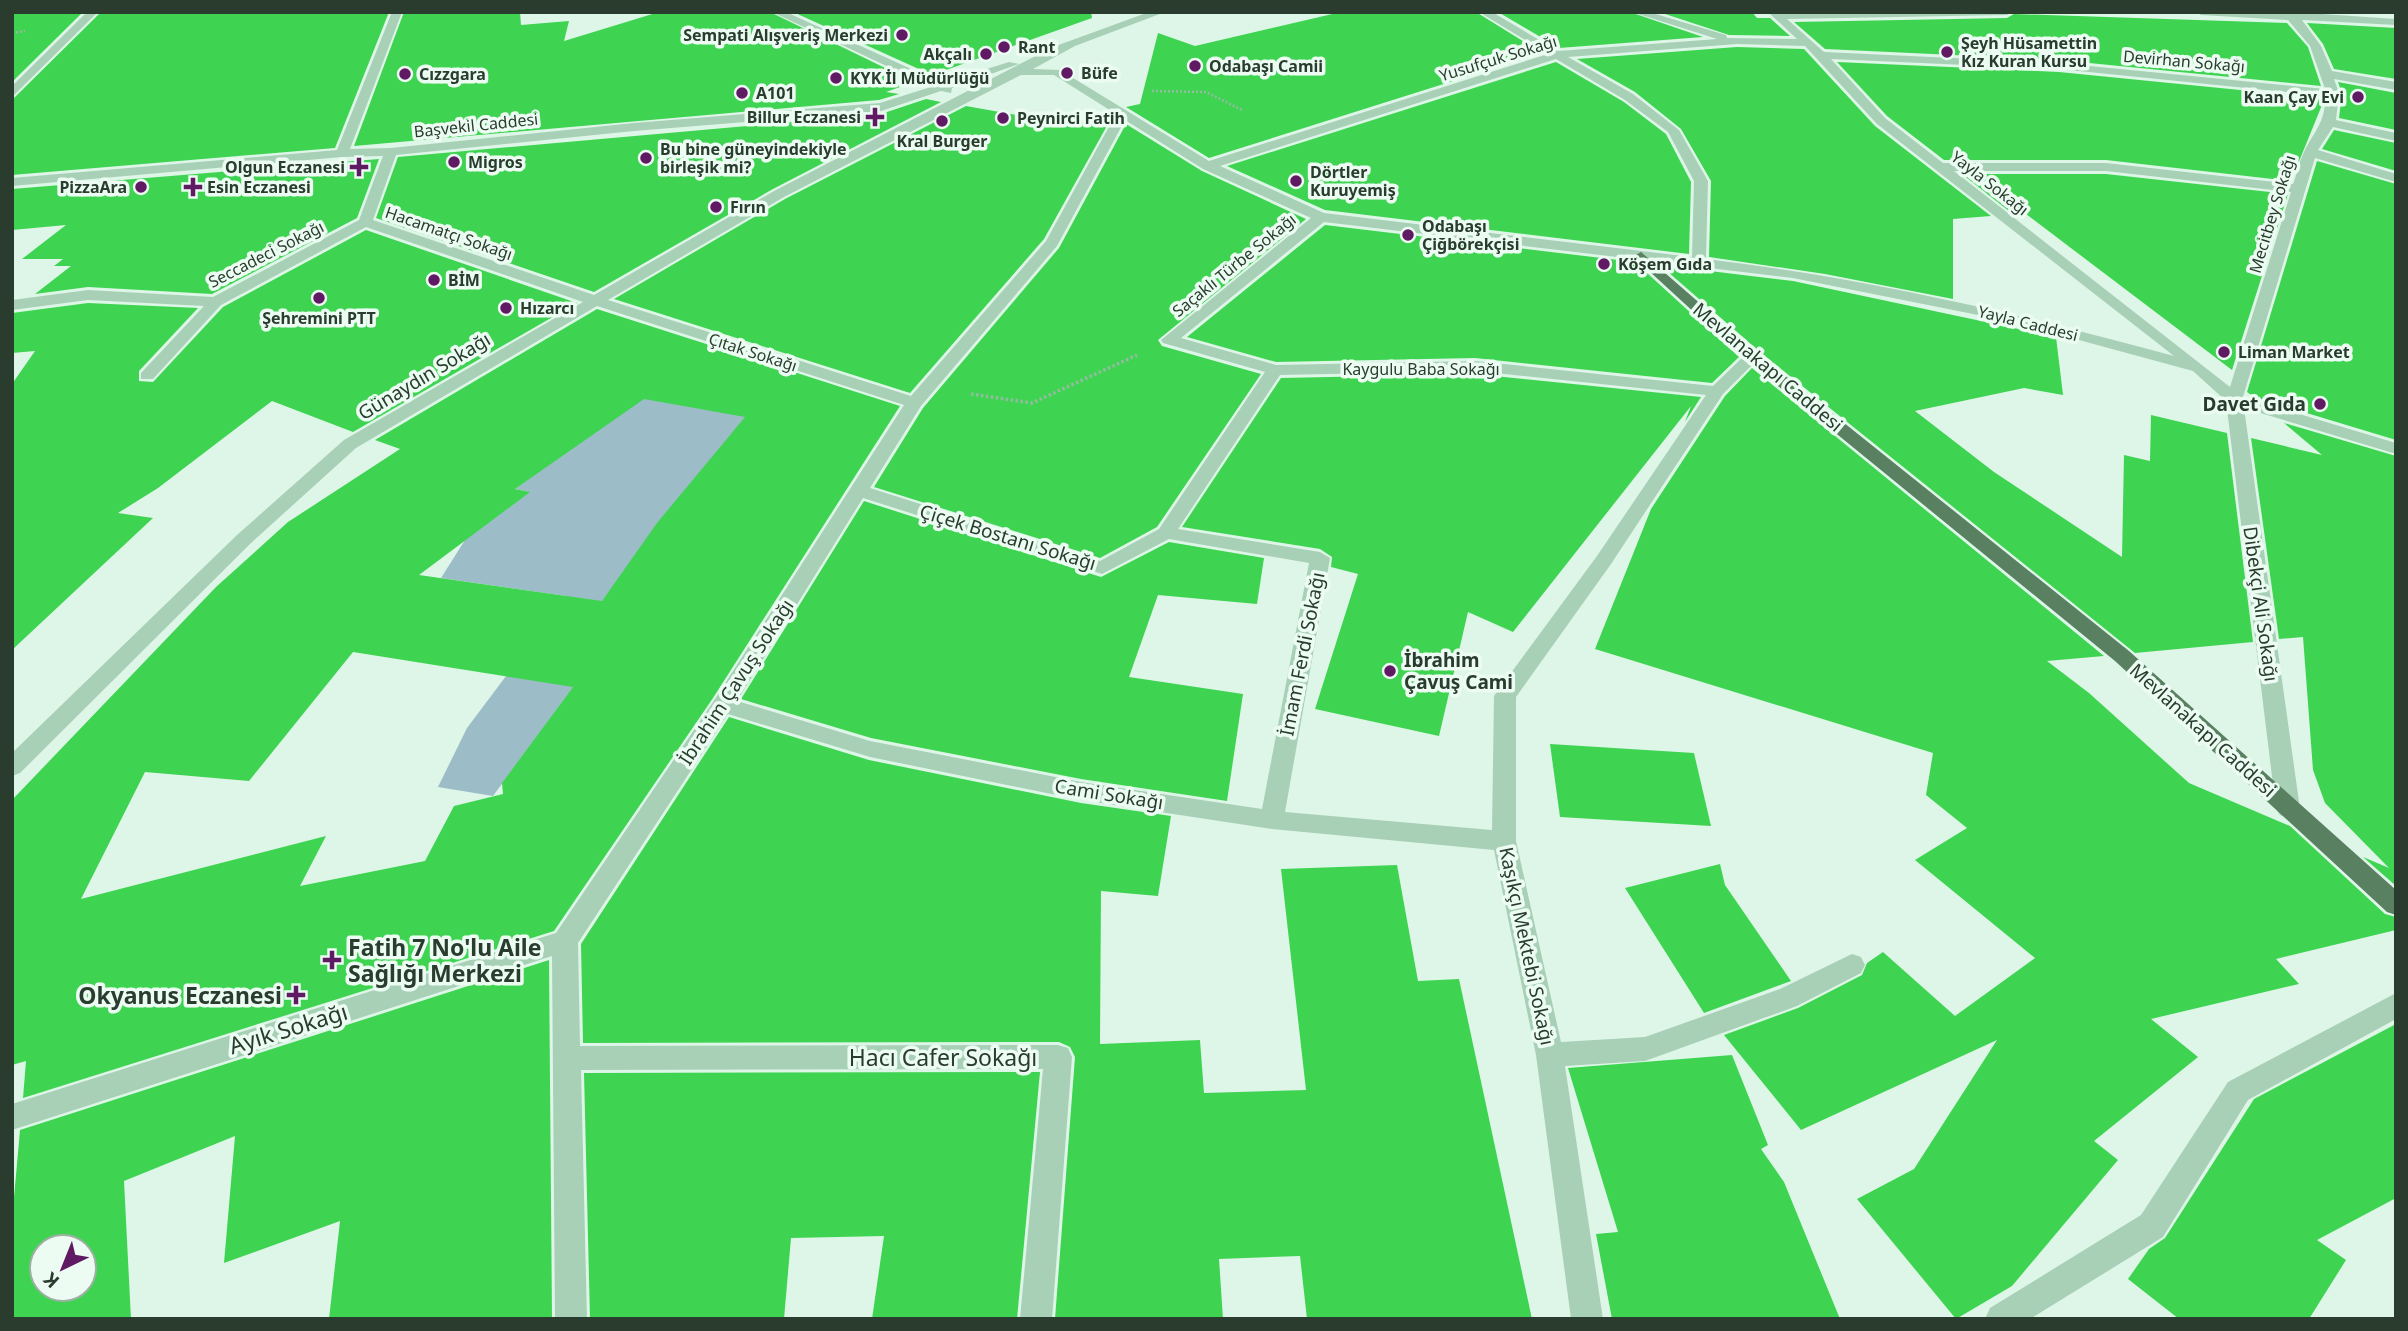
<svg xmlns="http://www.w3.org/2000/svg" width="2408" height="1331" viewBox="0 0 2408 1331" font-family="'Noto Sans',sans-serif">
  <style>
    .green { fill: #9cbdc7 }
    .building { fill: #3ed451; fill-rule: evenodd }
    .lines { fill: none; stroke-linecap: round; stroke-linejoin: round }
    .path-far1 { stroke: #92bc9f; stroke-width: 2.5; stroke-dasharray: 2 2; stroke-linecap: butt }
    .path { stroke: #92bc9f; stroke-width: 3.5; stroke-dasharray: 2.5 2.5; stroke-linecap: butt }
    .minor { fill: #a8d0b6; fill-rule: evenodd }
    .major { fill: #588061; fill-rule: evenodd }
    .poi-dot { fill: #601963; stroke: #ecfcf3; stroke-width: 2.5 }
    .labels { text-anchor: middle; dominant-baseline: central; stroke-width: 7; stroke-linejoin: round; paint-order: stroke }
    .far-poi-label { font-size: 16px; font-weight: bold; fill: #293c2d; stroke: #ecfcf3; text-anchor: start }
    .far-street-label { font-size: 16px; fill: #293c2d; stroke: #ecfcf3 }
    .street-label { font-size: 19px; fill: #293c2d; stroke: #ecfcf3 }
    .poi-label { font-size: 19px; font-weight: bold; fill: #293c2d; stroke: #ecfcf3; text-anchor: end }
    .near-poi-label { font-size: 23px; font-weight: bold; fill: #293c2d; stroke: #ecfcf3; text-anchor: start }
    .near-street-label { font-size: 23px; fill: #293c2d; stroke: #ecfcf3 }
  </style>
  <rect width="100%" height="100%" fill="#def6e8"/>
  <polygon class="green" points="661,376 748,417 690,484 594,612 574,686 493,796 438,787 467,728 566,596 441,578 465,540 529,492 515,489"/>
  <g class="building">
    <polygon points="12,12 83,12 12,82"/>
    <polygon points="101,12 389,12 335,148 12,175 12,100"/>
    <polygon points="404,12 520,12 521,25 569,21 564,41 659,12 770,12 914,82 886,92 899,94 879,100 354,146"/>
    <polygon points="793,12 1091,12 1092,18 932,75"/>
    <polygon points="1341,12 1476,12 1542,53 1209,158 1126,107 1140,104 1158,33 1195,46"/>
    <polygon points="1498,12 1630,12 1703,37 1559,48"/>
    <polygon points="1659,12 1752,12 1757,18 1770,18 1790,36 1729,35"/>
    <polygon points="2014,14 2287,23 2308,47 2321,86 2059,60 1825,49 1794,22 2007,18"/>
    <polygon points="2307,23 2396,28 2396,79 2334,69 2323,44"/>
    <polygon points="1737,47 1804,49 1875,126 1991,216 1953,219 1953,299 1825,274 1709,257 1711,181 1681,129 1635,92 1577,59"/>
    <polygon points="1556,62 1624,102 1666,134 1691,182 1689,254 1325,210 1227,166"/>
    <polygon points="1837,62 2059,72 2322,98 2322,105 2291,181 2106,160 1944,160 1887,116"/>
    <polygon points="2338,82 2396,93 2396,130 2339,118 2342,93"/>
    <polygon points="926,99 941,102 773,189 594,292 376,218 398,157 881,114"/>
    <polygon points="966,106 1067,124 1109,112 1113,115 1044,239 910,393 614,299 785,199"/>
    <polygon points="1126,124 1202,171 1306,219 1158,340 1162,346 1261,374 1157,527 1100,558 874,487 923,408 1059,248"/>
    <polygon points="2334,130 2396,143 2396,171 2322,149"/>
    <polygon points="379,159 357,218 212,294 88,287 35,294 71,266 54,266 63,259 22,259 66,225 12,230 12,189"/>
    <polygon points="2317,161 2396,184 2396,440 2254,397 2247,392"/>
    <polygon points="1962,174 2106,174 2288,194 2232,370 2026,214 2014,215"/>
    <polygon points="1325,225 1635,262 1739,357 1712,383 1475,358 1276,362 1187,337"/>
    <polygon points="366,230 577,303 353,432 272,401 158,488 118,513 153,518 12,650 12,384 35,351 12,353 12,313 88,303 198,308 139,371 139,381 153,382 223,307"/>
    <polygon points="1660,265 1793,281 2056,337 2063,395 2024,388 1915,411 1994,472 2122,557 2124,455 2150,461 2151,415 2227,433 2253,642 2135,653 1760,352"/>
    <path d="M597,309L900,406L713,698L554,931L23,1098L26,1061L12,1065V800L216,587L288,522L400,449L375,440ZM644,399L745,417L657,523L602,601L419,575L530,492L515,489ZM353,652L573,687L502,783L503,794L454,806L425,861L300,886L326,836L81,899L145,772L249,781Z"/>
    <polygon points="1752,368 2104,656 2047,661 2089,693 2189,783 2290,826 2385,914 2396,917 2396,930 2276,959 2299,984 2151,1019 2198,1057 2094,1141 2118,1160 2012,1286 1956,1319 1857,1199 1914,1169 1997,1040 1801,1130 1724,1035 1798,1008 1862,975 1867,963 1883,952 1955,1016 2035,958 1915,860 1967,828 1926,795 1933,753 1595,649 1651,509 1725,396"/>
    <polygon points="1475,374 1701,397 1685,422 1691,406 1513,632 1468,612 1439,736 1315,709 1358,574 1331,567 1332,557 1320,549 1182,527 1281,378"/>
    <polygon points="2284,423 2396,456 2396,886 2363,857 2389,868 2325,803 2313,770 2303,637 2279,639 2251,438 2322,455"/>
    <polygon points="864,501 1101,577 1169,542 1264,558 1257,604 1158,595 1129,677 1243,694 1227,801 1081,779 871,738 741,699"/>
    <polygon points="729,717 869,760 1081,803 1171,816 1158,896 1101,891 1100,1044 1200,1040 1204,1093 1306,1090 1281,869 1397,865 1418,981 1459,979 1532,1319 1307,1319 1300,1256 1219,1259 1223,1319 1055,1319 1075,1057 1070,1047 1059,1042 583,1043 581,944"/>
    <polygon points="1550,744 1694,753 1711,826 1560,817"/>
    <polygon points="1720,864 1725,885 1791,981 1704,1013 1625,888"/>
    <path d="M549,960L552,1319H329L340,1221L224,1263L235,1136L124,1181L131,1319H12V1220L20,1130ZM42,1247H84V1289H42Z"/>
    <polygon points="2396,1024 2396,1198 2317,1240 2346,1260 2309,1319 2179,1319 2128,1279 2149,1249 2165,1238 2254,1099"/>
    <polygon points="1732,1055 1768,1145 1761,1149 1784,1182 1840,1319 1612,1319 1596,1234 1618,1232 1568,1068"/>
    <polygon points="1040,1072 1017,1319 872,1319 884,1236 791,1238 784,1319 590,1319 584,1073"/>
  </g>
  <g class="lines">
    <g class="path-far1">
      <polyline points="12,33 25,31"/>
      <polyline points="1152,91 1206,92 1242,110"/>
      <polyline points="1015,113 1072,123"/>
    </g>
    <polyline class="path" points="971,394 1032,403 1137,355"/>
    <g class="minor">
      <polygon points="87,12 98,12 12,97 12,86"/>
      <path d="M392,12H402L350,149L391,148L634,123L880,103L931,87L772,12H786L942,83L1009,62L1019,64L952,88L951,93L941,91L881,111L634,131L396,155L373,220L594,295L774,191L1053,47L1149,12H1165L1075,46L1033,69L1060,70L1209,161L1548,54L1479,12H1492L1558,51L1717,39L1632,12H1649L1726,35L1727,38L1797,39L1768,12H2012L2007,15L1787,19L1824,52L2059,63L2325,89L2310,46L2288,20L2201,15L2196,12H2293L2396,19V25L2302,20L2321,46L2332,71L2396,82V90L2334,79L2339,93L2336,120L2396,133V141L2333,127L2318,150L2396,174V182L2315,158L2243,397L2396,443V454L2244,408L2300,809L2296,815L2288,818L2280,815L2276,809L2226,401L2193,371L2013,322L1793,278L1324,222L1181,338L1276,365L1475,361L1713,386L1746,354L1752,352L1760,357L1723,394L1611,564L1516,697V841L1561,1042L1645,1037L1780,989L1852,954L1861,957L1865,965L1861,973L1797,1006L1645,1061L1565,1066L1603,1319H1571L1536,1055L1494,850L1272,829L1081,800L870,757L728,714L578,943L580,1046L1058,1045L1068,1048L1072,1057L1052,1319H1020L1043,1069L581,1070L587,1319H555L552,956L12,1130V1104L556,933L715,699L904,405L597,306L356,448L251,543L20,773L12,776V753L237,535L344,440L583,302L366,227L221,305L153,379H141V373L204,306L88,300L12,310V300L88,290L213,297L359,220L383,156L342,157L12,186V178L337,150ZM1737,44L1805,46L1877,124L2174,356C2020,314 1865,278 1706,259L1708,181L1679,130L1633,94L1568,57ZM1556,59L1625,100L1668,132L1694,181L1692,257L1324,213L1220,166ZM1831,59L2059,69L2325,96C2326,122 2314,131 2304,152C2299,162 2297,174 2293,184L2106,163H1943L1885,118ZM1021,75H1054L1116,114L1046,241L911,396L608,300L784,197ZM1125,120L1203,169L1311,218L1161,340L1163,343L1265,372L1159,529L1100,561L870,488L921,406L1057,246ZM1954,171H2106L2291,192L2230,387ZM1475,371L1706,395L1597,556L1494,696L1492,830L1285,812L1330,558L1320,552L1178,529L1280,375ZM863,498L1102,574L1169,539L1309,563L1262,809L1081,782L870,741L737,701Z"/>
      <polygon points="2396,993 2396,1019 2248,1100 2163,1237 2030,1319 1985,1319 1990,1308 2141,1215 2228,1082"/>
    </g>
    <polygon class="major" points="1641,252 1758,354 2129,651 2396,890 2396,915 2387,912 2115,661 1746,360 1636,259 1634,256"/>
  </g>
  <g class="poi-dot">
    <circle cx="902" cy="35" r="7"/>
    <circle cx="1004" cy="47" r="7"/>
    <circle cx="1947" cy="52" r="7"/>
    <circle cx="986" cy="54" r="7"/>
    <circle cx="1195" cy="66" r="7"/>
    <circle cx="1067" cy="73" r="7"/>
    <circle cx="405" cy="74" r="7"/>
    <circle cx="836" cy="78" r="7"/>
    <circle cx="742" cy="93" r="7"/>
    <circle cx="2358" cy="97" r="7"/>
    <path d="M871.5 106.5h7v7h7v7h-7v7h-7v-7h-7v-7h7z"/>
    <circle cx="1003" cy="118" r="7"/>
    <circle cx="942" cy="121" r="7"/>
    <circle cx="646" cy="158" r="7"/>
    <circle cx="454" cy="162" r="7"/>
    <path d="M355.5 156.5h7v7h7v7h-7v7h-7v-7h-7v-7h7z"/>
    <circle cx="1296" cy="181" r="7"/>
    <circle cx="141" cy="187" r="7"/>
    <path d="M189.5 176.5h7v7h7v7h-7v7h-7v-7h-7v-7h7z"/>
    <circle cx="716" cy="207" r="7"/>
    <circle cx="1408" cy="235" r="7"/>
    <circle cx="1604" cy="264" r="7"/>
    <circle cx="434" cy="280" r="7"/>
    <circle cx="319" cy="298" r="7"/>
    <circle cx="506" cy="308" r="7"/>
    <circle cx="2224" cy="352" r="7"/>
    <circle cx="2320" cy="404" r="7"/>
    <circle cx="1390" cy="671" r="7"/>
    <path d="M328.5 949.5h7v7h7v7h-7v7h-7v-7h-7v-7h7z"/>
    <path d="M292.5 984.5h7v7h7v7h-7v7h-7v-7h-7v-7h7z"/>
  </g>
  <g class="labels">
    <g class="far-poi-label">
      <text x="888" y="35" text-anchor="end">Sempati Alışveriş Merkezi</text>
      <text x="1961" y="43">Şeyh Hüsamettin<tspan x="1961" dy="18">Kız Kuran Kursu</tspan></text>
      <text x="1018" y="47">Rant</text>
      <text x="972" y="54" text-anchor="end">Akçalı</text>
      <text x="1209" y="66">Odabaşı Camii</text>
      <text x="1081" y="73">Büfe</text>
      <text x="419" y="74">Cızzgara</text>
      <text x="850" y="78">KYK İl Müdürlüğü</text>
      <text x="756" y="93">A101</text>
      <text x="2344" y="97" text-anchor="end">Kaan Çay Evi</text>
      <text x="861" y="117" text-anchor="end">Billur Eczanesi</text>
      <text x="1017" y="118">Peynirci Fatih</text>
      <text x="942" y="141" text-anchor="middle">Kral Burger</text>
      <text x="660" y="149">Bu bine güneyindekiyle<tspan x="660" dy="18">birleşik mi?</tspan></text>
      <text x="468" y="162">Migros</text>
      <text x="345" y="167" text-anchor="end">Olgun Eczanesi</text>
      <text x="1310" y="172">Dörtler<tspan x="1310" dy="18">Kuruyemiş</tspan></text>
      <text x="127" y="187" text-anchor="end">PizzaAra</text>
      <text x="207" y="187">Esin Eczanesi</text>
      <text x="730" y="207">Fırın</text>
      <text x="1422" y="226">Odabaşı<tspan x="1422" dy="18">Çiğbörekçisi</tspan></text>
      <text x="1618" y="264">Köşem Gıda</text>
      <text x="448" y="280">BİM</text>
      <text x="520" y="308">Hızarcı</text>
      <text x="319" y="318" text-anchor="middle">Şehremini PTT</text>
      <text x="2238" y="352">Liman Market</text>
    </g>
    <g class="far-street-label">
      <text transform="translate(1498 58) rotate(-17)">Yusufçuk Sokağı</text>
      <text transform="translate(2184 61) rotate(5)">Devirhan Sokağı</text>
      <text transform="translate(476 125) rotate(-6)">Başvekil Caddesi</text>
      <text transform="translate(1990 183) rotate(38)">Yayla Sokağı</text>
      <text transform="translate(2272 214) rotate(-73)">Meсitbey Sokağı</text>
      <text transform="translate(449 233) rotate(19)">Hacamatçı Sokağı</text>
      <text transform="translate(266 254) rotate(-27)">Seccadeci Sokağı</text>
      <text transform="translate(1234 265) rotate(-39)">Saçaklı Türbe Sokağı</text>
      <text transform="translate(2028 323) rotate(14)">Yayla Caddesi</text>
      <text transform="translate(753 352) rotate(18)">Çıtak Sokağı</text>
      <text x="1421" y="369">Kaygulu Baba Sokağı</text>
    </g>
    <g class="street-label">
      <text transform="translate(1768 367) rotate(40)">Mevlanakapı Caddesi</text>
      <text transform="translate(424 376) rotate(-31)">Günaydın Sokağı</text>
      <text transform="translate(1008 537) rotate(17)">Çiçek Bostanı Sokağı</text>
      <text transform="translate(2261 604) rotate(82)">Dibekçi Ali Sokağı</text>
      <text transform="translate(1302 654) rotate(-79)">İmam Ferdi Sokağı</text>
      <text transform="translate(736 682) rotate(-57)">İbrahim Çavuş Sokağı</text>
      <text transform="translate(2203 730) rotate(42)">Mevlanakapı Caddesi</text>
      <text transform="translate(1109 794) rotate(9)">Cami Sokağı</text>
      <text transform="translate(1527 946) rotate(78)">Kaşıkçı Mektebi Sokağı</text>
    </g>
    <g class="poi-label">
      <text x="2306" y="404">Davet Gıda</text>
      <text x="1404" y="660" text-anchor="start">İbrahim<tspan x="1404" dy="22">Çavuş Cami</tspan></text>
    </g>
    <g class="near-poi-label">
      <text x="348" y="947">Fatih 7 No'lu Aile<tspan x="348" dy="26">Sağlığı Merkezi</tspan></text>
      <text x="282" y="995" text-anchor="end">Okyanus Eczanesi</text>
    </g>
    <g class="near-street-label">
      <text transform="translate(288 1028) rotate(-17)">Ayık Sokağı</text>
      <text x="943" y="1057">Hacı Cafer Sokağı</text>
    </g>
  </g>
  <rect width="2408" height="1331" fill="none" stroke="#293c2d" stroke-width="28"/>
  <g transform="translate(63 1268) rotate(223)"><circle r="33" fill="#ecfcf3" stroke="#9eafa4" stroke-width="2"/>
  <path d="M0-5L12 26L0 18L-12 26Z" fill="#601963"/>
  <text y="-10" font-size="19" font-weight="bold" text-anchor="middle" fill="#293c2d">K</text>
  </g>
</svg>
